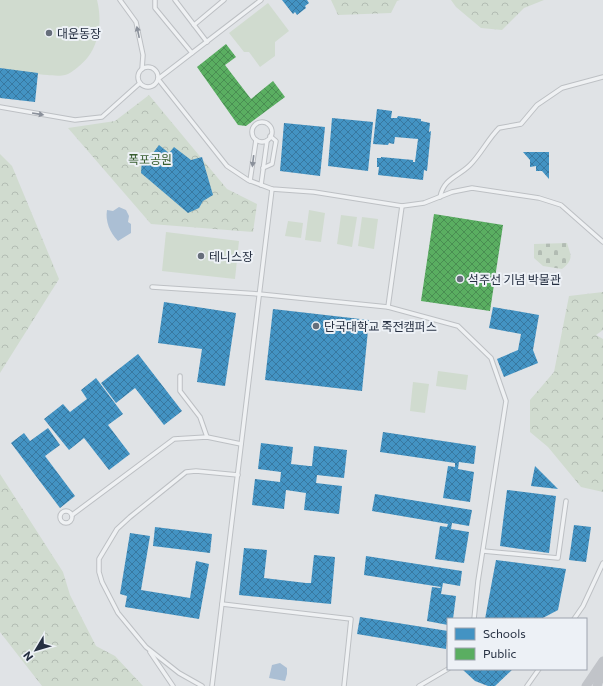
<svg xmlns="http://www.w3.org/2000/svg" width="603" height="686" viewBox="0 0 603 686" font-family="Commissioner,'Noto Sans KR',sans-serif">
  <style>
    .forest { fill: url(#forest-crowns) }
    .cemetery { fill: url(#cemetery-stones) }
    .garden { fill: #d0dbcf }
    .water { fill: #abbfd4 }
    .schools { fill: url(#schools-cross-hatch) }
    .public { fill: url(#public-cross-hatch) }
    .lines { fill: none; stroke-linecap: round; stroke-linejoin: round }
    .lane-casing { stroke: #bdc0c4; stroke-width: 5.5 }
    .lane { stroke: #eff1f3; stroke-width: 3.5 }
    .secondary { stroke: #c1c4c9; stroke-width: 9 }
    .oneway { fill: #8a909a }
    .poi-dot { fill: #666e7b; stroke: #edf1f6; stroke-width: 1.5 }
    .labels { text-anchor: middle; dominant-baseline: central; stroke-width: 4; stroke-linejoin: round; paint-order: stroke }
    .poi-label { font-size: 12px; fill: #252f41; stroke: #edf1f6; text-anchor: start }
    .park-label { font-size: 12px; fill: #385e30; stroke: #edf1f6 }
  </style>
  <defs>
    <pattern id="forest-crowns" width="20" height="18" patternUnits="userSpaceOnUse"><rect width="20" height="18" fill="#d0dbcf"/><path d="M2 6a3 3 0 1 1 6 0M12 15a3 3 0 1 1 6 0" fill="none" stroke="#b2bcb3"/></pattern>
    <pattern id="cemetery-stones" width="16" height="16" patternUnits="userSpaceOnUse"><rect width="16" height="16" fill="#d0dbcf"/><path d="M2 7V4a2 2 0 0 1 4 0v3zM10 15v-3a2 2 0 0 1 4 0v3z" fill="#b2bcb3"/></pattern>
    <pattern id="schools-cross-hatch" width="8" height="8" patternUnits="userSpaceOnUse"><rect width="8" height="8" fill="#4393c3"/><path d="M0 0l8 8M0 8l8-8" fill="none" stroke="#3878a0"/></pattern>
    <pattern id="public-cross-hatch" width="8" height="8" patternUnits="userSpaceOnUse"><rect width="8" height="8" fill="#5aae61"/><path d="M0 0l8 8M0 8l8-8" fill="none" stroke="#4a8e52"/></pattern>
  </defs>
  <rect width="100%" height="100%" fill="#e0e3e6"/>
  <g class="forest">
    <polygon points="331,0 400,0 397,1 391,13 338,15"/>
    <polygon points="451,0 544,0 524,8 502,30 481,28 456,7"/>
    <polygon points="149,95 227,189 257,204 253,232 151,224 68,128 115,121"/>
    <polygon points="0,154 12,166 59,279 0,373"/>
    <polygon points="603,292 603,330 596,335 603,339 603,492 581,487 548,447 530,432 530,400 554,372 569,296"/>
    <polygon points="0,474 63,572 70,595 96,646 115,656 143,686 42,686 0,632"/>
  </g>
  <path class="cemetery" d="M567,243C571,256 574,259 562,269L543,266L534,258V244Z"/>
  <g class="garden">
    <path d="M0,0H97C103,24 99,51 78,67C74,70 70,74 65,75C54,78 13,70 0,68Z"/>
    <polygon points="268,3 289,31 275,42 275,56 260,67 249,52 244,52 229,33"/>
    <polygon points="309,210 325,213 321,242 305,240"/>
    <polygon points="341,215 357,217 352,247 337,244"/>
    <polygon points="362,217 378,219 374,249 358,246"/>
    <polygon points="288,221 303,223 301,238 285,236"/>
    <polygon points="166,232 239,241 235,279 162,271"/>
    <polygon points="438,371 468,375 466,390 436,386"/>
    <polygon points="413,382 429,384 425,413 410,411"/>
  </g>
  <g class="water">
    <path d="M119,207L126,210L129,216L128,222L131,224V233L118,241C110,233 105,221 107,210L113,211Z"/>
    <polygon points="280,663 287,668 287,674 285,681 269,678 272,665"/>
  </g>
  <g class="schools">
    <polygon points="282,0 307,0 309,3 305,6 306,8 297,15 295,12 293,14"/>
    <polygon points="0,68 38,73 35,102 0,98"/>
    <polygon points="377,109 392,111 391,118 397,118 398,116 421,119 421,121 430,123 429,132 431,131 427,171 424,170 423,180 378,175 379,167 377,167 377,158 381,158 381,157 413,160 413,162 415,162 418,139 395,137 394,144 389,143 388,145 373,144"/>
    <polygon points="332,118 373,122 368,171 328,166"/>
    <polygon points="284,123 325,127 320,176 280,171"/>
    <polygon points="159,145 169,153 174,147 191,160 202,157 213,195 203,201 199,208 188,213 141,173 142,158 153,153"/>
    <polygon points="523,152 549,152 549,179 542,171 536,171 536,166 530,167 530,160"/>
    <polygon points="164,302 236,313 225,386 197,382 202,349 158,343"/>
    <polygon points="493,307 539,315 533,350 538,363 504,377 497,359 518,350 521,334 489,328"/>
    <polygon points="273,309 369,320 362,391 265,380"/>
    <polygon points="138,354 182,411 164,425 135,388 116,403 101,383"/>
    <polygon points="96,378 123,414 108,425 130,454 109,470 84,438 69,450 44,419 63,404 70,412 87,399 81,390"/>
    <polygon points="48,428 60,445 45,456 75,496 60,508 11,443 24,433 30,441"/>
    <polygon points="383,432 476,446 474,464 459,462 458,469 474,472 470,502 443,498 448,466 455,467 455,463 380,452"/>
    <polygon points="261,443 293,447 291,464 309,466 312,466 314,446 347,450 344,478 317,475 316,483 342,486 339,514 304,510 306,493 286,490 284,509 252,505 255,479 280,482 281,472 258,469"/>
    <polygon points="535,466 558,489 531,486"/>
    <polygon points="507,490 556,496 549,553 500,546"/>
    <polygon points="375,494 472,510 469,526 452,523 451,529 469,532 464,563 435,559 440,526 447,527 448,524 372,511"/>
    <polygon points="574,525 591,527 586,562 569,560"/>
    <polygon points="155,527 212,534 210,553 153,546"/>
    <polygon points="130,533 150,536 141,590 190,598 196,561 209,564 199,619 125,607 127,596 120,594"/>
    <polygon points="244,548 267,550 264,578 306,583 311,583 314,555 335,557 331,604 239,595"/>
    <polygon points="366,556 462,571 460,586 443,583 441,594 456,596 453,619 448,619 448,625 427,621 432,587 440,588 441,587 364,575"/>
    <polygon points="496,560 566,569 558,610 541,619 485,619"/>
    <polygon points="360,617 448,631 446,649 357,634"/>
    <polygon points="462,669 513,669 495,686 488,686 475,681"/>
  </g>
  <g class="public">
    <polygon points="226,44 236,57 225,65 251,99 273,81 285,97 246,126 238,125 197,67"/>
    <polygon points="434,214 503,225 490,311 421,301"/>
  </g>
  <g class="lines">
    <defs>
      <g id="lane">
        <polyline points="120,0 136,22 143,55 142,69"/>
        <polyline points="155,0 155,8 192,53"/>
        <polyline points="175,0 207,42"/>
        <polyline points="261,0 158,79 227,166 248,180 272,189 314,192 402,206 424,203 452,192 472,188 539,198 561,205 603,242"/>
        <polyline points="194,25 224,0"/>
        <circle cx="148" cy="77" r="10"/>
        <polyline points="0,107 75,120 102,117 140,83"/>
        <circle cx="262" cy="132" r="10"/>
        <polyline points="263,168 272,164 276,141 270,136"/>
        <polyline points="250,181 256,140"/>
        <polyline points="261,185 267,141"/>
        <path d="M440,197C444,178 458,177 470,165C481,154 488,139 499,128L521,124L537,105L562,88L603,77"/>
        <polyline points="152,287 259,294 388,307 458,326 491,358 506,401 478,581 474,619"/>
        <polyline points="388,307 402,206"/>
        <polyline points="180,376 180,391 200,417 207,437"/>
        <circle cx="66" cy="517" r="6"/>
        <polyline points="72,515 174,439 207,437 241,444"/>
        <polyline points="483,551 558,558 566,501"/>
        <polyline points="222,604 351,619 344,686"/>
        <polyline points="574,619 583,606 603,563"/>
        <polyline points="150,652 173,686"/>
        <polyline points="202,686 179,673 146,647 118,613 102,582 99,572 99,559 117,529 130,517 186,472 196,471 238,475"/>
        <polyline points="212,686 272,189"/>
        <polyline points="419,686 448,669"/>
        <polyline points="527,686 539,669"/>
      </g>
    </defs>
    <use href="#lane" class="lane-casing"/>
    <use href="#lane" class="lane"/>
    <g class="secondary">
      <polyline points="586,686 603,661"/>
      <polyline points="597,686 603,668"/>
    </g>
  </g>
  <defs><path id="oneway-solid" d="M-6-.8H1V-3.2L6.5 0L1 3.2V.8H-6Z"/></defs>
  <g class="oneway">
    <use href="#oneway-solid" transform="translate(138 32) rotate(-102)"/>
    <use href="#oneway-solid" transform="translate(38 114) rotate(9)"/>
    <use href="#oneway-solid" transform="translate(253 161) rotate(97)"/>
  </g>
  <g class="poi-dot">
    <circle cx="49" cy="33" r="4"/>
    <circle cx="201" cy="256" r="4"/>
    <circle cx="460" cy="279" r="4"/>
    <circle cx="316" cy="326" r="4"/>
  </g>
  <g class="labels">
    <g class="poi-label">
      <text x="57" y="33">대운동장</text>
      <text x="209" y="256">테니스장</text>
      <text x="468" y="279">석주선 기념 박물관</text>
      <text x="324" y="326">단국대학교 죽전캠퍼스</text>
    </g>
    <g class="park-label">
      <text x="150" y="159">폭포공원</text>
    </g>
  </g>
  <rect x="447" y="618" width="140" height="52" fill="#edf1f6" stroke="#9da3ae"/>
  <rect x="455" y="628" width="20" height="12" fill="#4393c3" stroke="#9da3ae"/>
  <text x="483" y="638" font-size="12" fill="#252f41">Schools</text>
  <rect x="455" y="648" width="20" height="12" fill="#5aae61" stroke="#9da3ae"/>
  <text x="483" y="658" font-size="12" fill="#252f41">Public</text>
  <g transform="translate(36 650) rotate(232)" stroke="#edf1f6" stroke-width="3" paint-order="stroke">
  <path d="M0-3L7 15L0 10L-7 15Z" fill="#252f41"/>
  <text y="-6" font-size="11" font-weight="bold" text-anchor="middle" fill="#252f41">N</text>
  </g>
</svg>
